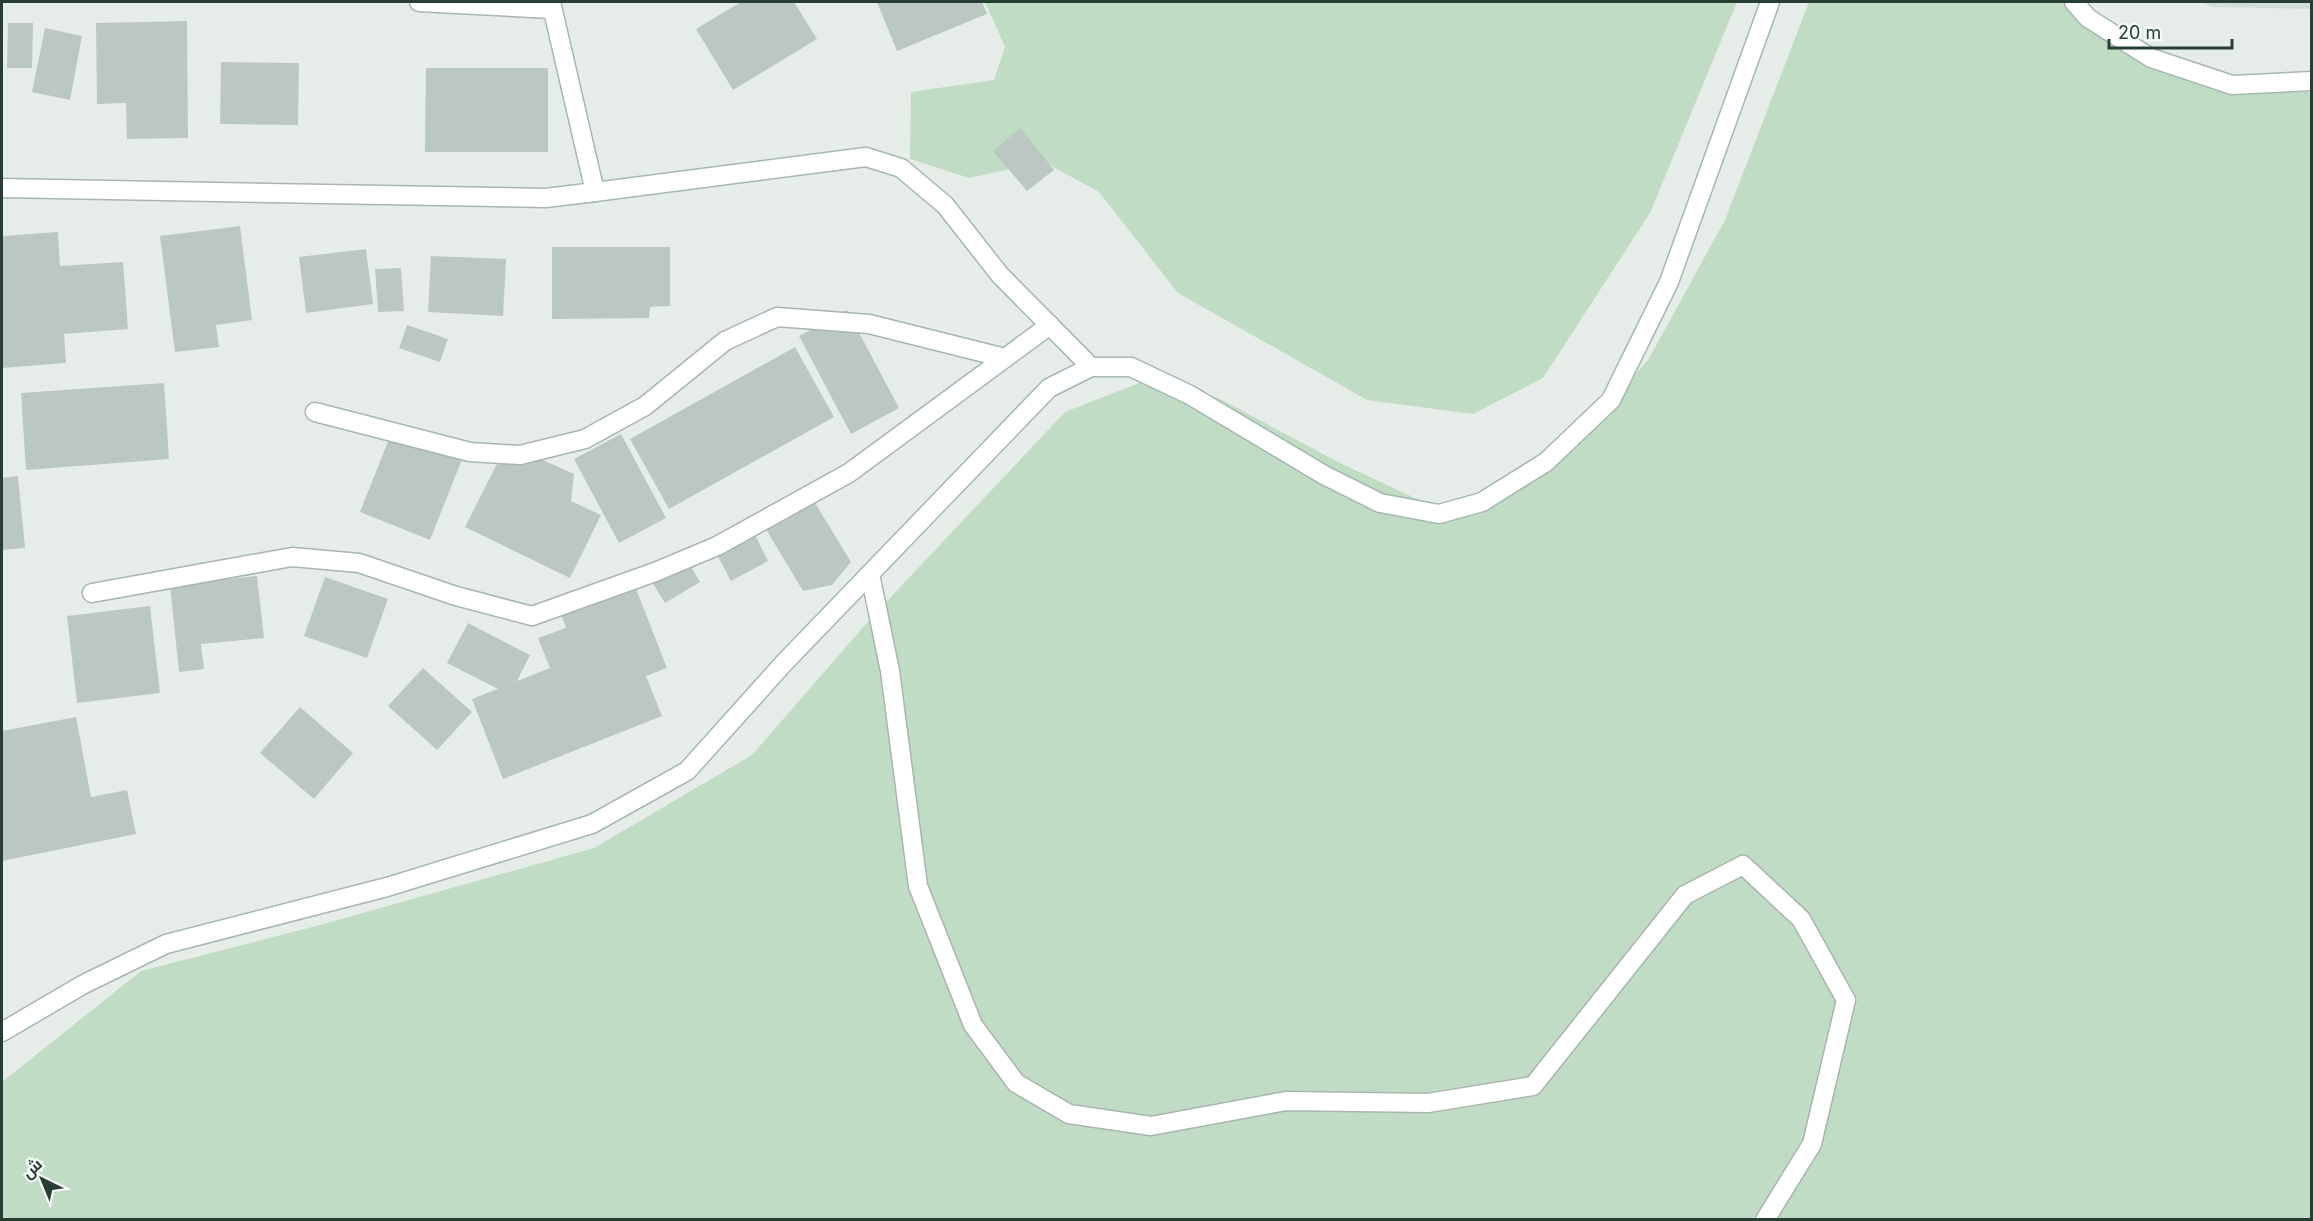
<svg xmlns="http://www.w3.org/2000/svg" width="2313" height="1221" viewBox="0 0 2313 1221" font-family="Inter,Cairo,sans-serif">
  <style>
    .built { fill: #d4ddd8 }
    .green { fill: #c1dcc5 }
    .building { fill: #bbc8c2 }
    .lines { fill: none; stroke-linecap: round; stroke-linejoin: round }
    .street-casing { stroke: #a9b5af; stroke-width: 21 }
    .secondary-casing { stroke: #a5b8af; stroke-width: 21 }
    .street { stroke: #fff; stroke-width: 18 }
    .secondary { stroke: #fff; stroke-width: 18 }
  </style>
  <rect width="100%" height="100%" fill="#e6ede9"/>
  <polygon class="built" points="2203,2 2311,2 2311,9 2211,7"/>
  <g class="green">
    <polygon points="985,2 1737,2 1650,213 1543,378 1473,414 1367,400 1178,293 1099,192 1044,162 969,178 910,159 911,92 994,80 1005,47"/>
    <polygon points="1809,2 2079,2 2147,63 2226,89 2311,92 2311,1219 2,1219 2,1082 141,971 320,925 594,848 752,755 872,617 1065,412 1157,376 1220,399 1338,462 1432,506 1476,503 1562,459 1648,360 1725,220"/>
  </g>
  <g class="building">
    <polygon points="741,2 794,2 817,39 733,90 696,29"/>
    <polygon points="877,2 982,2 987,14 897,51"/>
    <polygon points="187,21 188,138 127,139 126,103 97,104 96,23"/>
    <polygon points="8,23 33,23 32,68 7,68"/>
    <polygon points="45,28 82,36 70,100 32,92"/>
    <polygon points="221,62 299,63 298,125 220,124"/>
    <polygon points="426,68 548,68 548,152 425,152"/>
    <polygon points="1020,128 1054,170 1027,191 993,151"/>
    <polygon points="240,226 252,320 216,325 219,347 175,352 160,236"/>
    <polygon points="58,232 60,266 123,262 128,329 64,334 66,363 2,368 2,236"/>
    <polygon points="552,247 670,247 670,306 650,307 649,318 552,319"/>
    <polygon points="366,249 373,304 306,313 299,257"/>
    <polygon points="431,256 506,259 503,316 428,312"/>
    <polygon points="401,268 404,311 378,312 375,269"/>
    <polygon points="847,310 899,408 851,434 799,336"/>
    <polygon points="407,325 448,339 440,362 399,348"/>
    <polygon points="795,347 834,417 669,509 630,439"/>
    <polygon points="164,383 169,459 26,470 21,393"/>
    <polygon points="395,424 465,452 430,540 360,512"/>
    <polygon points="621,434 666,518 619,543 574,459"/>
    <polygon points="507,444 574,474 571,501 601,515 570,578 465,527"/>
    <polygon points="18,476 25,548 2,550 2,478"/>
    <polygon points="812,498 851,562 832,585 803,591 764,526"/>
    <polygon points="753,531 768,561 731,581 715,551"/>
    <polygon points="685,557 700,582 665,603 650,579"/>
    <polygon points="257,576 264,638 201,644 204,669 179,672 170,586"/>
    <polygon points="631,576 667,668 646,676 662,716 503,779 472,699 498,689 447,663 468,623 530,655 517,681 550,668 538,638 566,628 558,605"/>
    <polygon points="325,577 388,599 367,658 304,636"/>
    <polygon points="150,606 160,693 77,703 67,616"/>
    <polygon points="423,668 472,712 437,750 388,706"/>
    <polygon points="300,707 353,753 314,799 260,753"/>
    <polygon points="76,717 91,797 127,790 136,834 2,861 2,731"/>
  </g>
  <g class="lines">
    <defs>
      <g id="street">
        <polyline points="419,2 551,9"/>
        <polyline points="2,188 546,198 595,192"/>
        <polyline points="315,412 470,452 520,455 585,439 645,406 725,341 777,317 869,324 1005,358"/>
        <polyline points="870,574 890,671 918,886 973,1025 1016,1083 1069,1114 1151,1126 1286,1101 1428,1103 1533,1086 1685,895 1743,865 1801,919 1846,1000 1812,1144 1765,1220"/>
        <polyline points="92,593 292,557 359,563 456,596 532,616 655,572 717,546 849,473 1050,325"/>
      </g>
      <g id="secondary">
        <polyline points="551,2 595,192 866,157 901,168 945,205 1000,275 1091,367"/>
        <polyline points="2074,2 2088,18 2151,58 2232,85 2312,81"/>
        <polyline points="2,1032 84,984 166,944 387,887 592,824 687,771 783,664 1049,388 1091,367 1131,367 1190,395 1324,475 1380,503 1439,514 1482,502 1546,462 1611,400 1669,282 1770,2"/>
      </g>
    </defs>
    <use href="#street" class="street-casing"/>
    <use href="#secondary" class="secondary-casing"/>
    <use href="#street" class="street"/>
    <use href="#secondary" class="secondary"/>
  </g>
  <rect width="2313" height="1221" fill="none" stroke="#263e34" stroke-width="6"/>
  <g transform="translate(42 1179) rotate(317)" stroke="#f6faf8" stroke-width="4.5" paint-order="stroke">
  <path d="M0-4.5L10 22L0 15L-10 22Z" fill="#263e34"/>
  <text y="-9" font-size="16" font-weight="bold" text-anchor="middle" fill="#263e34">ش</text>
  </g>
  <path d="M2109 39v9h123v-9" fill="none" stroke="#263e34" stroke-width="3"/>
  <text x="2118" y="39" font-size="18" fill="#263e34" stroke="#f6faf8" stroke-width="4.5" paint-order="stroke">20 m</text>
</svg>
